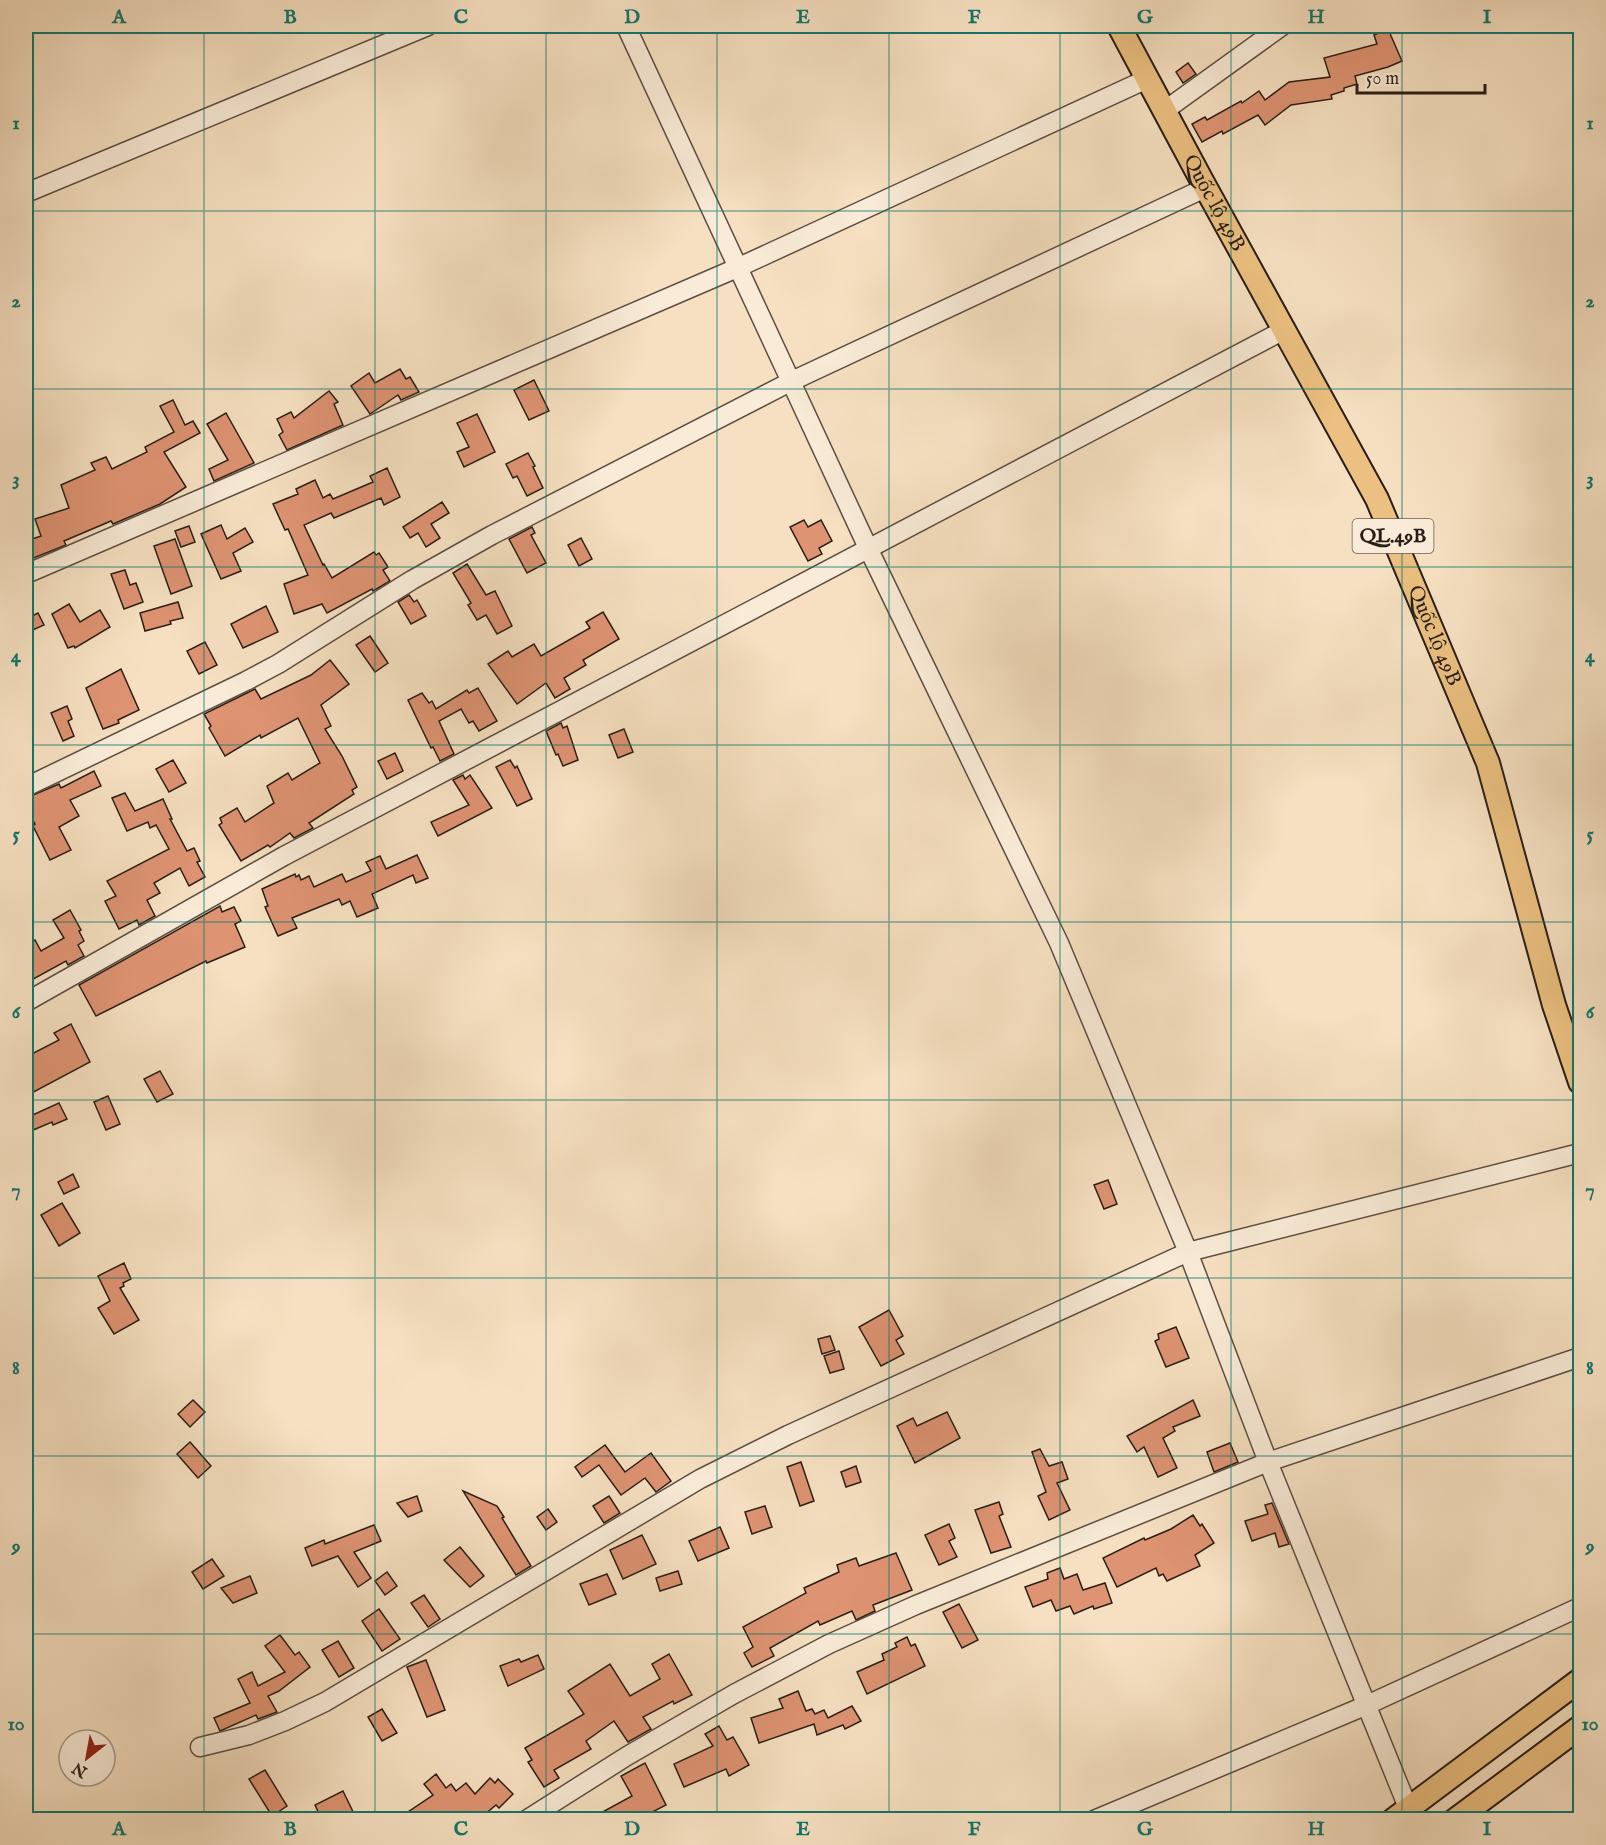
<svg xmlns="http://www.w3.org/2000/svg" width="1606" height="1845" viewBox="0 0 1606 1845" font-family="'IM FELL English',serif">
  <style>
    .building { fill: #de9372; stroke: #291e17; stroke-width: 1.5 }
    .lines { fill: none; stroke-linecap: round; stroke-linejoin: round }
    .minor-casing { stroke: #5c4e42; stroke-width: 21 }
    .major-casing { stroke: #291e17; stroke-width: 26 }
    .minor { stroke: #f9ebd7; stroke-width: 18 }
    .major { stroke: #ebc080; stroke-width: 22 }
    .grid { fill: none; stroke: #0f766e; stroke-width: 1.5; stroke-opacity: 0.55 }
    .labels { text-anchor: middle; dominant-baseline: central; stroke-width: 5; stroke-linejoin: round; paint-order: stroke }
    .shield { fill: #f9ebd7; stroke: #675c51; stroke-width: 1.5 }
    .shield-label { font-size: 20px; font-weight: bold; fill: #291e17 }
    .street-label { font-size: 21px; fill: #291e17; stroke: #f9ebd7 }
    .neatline { fill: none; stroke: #0f766e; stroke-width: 2 }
    .grid-label { font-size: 20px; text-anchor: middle; font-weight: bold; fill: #0f766e }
  </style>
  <rect width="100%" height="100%" fill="#f6e0c1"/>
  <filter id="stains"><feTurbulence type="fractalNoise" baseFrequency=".00333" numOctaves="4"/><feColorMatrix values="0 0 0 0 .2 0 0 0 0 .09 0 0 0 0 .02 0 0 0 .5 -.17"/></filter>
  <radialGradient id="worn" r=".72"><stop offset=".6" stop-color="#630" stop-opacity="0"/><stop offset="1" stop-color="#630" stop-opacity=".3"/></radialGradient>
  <g class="building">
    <polygon points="1388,29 1402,61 1388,67 1355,76 1357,84 1344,88 1344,91 1331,95 1332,99 1291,105 1265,125 1258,115 1223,134 1222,131 1202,142 1192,124 1205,117 1207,120 1241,101 1242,103 1259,91 1265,100 1289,82 1330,77 1324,58 1377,44 1374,35"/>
    <polygon points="1188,63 1196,74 1183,83 1176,72"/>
    <polygon points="400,369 406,379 410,377 419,392 401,400 398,395 370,414 351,386 369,373 375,383"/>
    <polygon points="534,380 549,411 529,420 514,390"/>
    <polygon points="329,391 338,402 334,404 343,425 287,450 279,435 283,432 277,419 291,412 294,418"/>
    <polygon points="173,400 185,425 193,421 200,433 164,452 186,487 160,504 113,524 111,521 64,541 66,545 26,561 26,541 41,536 35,519 69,508 61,485 95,470 91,463 106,457 112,469 147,452 145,447 174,432 160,406"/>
    <polygon points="226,413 254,463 214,481 209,469 228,460 207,424"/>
    <polygon points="477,414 495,452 464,467 457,452 469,447 457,423"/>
    <polygon points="528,453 535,466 533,467 543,488 527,496 517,476 513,478 506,464"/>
    <polygon points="387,468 400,497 384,505 381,498 334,518 331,513 304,525 323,565 324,564 332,578 374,552 376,555 379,553 388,567 383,570 390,581 373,591 372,589 327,613 322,604 294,614 284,584 308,575 288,529 285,530 273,504 298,494 296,489 315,480 323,498 330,494 333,499 373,482 370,476"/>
    <polygon points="442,502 449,513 431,524 440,538 426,547 418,533 410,538 403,527"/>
    <polygon points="804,520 808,527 821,520 832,541 819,548 822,554 808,561 790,527"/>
    <polygon points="221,525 227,539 245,528 253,542 233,553 241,571 221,579 201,534"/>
    <polygon points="189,526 195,542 181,547 175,531"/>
    <polygon points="532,527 535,533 531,535 546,563 527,573 509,539"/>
    <polygon points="581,538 592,559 579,566 568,545"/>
    <polygon points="175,539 192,586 171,594 154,546"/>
    <polygon points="467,564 486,595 495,591 512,626 497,634 486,615 477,620 468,605 471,603 453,573"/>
    <polygon points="125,570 130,585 136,583 143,602 124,609 111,574"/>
    <polygon points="409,595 414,602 417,600 426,616 411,624 398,602"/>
    <polygon points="178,602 183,618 170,621 171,624 145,631 140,613"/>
    <polygon points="69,604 80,622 100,610 110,627 75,648 74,646 68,648 52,614"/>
    <polygon points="266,606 278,632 243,648 231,624"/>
    <polygon points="603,612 619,639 583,660 586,665 564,678 570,689 555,698 546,683 517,704 488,664 508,651 512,657 534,644 541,656 590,628 586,622"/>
    <polygon points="38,613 44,625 26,633 26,619"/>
    <polygon points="370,636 388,663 375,672 356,645"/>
    <polygon points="205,642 217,665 199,674 187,651"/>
    <polygon points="330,660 349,684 321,705 331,726 325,729 342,756 357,787 352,790 354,794 309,823 313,828 294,838 290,833 270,847 268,845 241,861 219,825 222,823 220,818 237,808 245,822 274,803 267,786 288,773 292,780 320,763 298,718 261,738 260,735 225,756 209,728 211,726 204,714 255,689 261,699 311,675"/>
    <polygon points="121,669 139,710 118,720 119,723 103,729 86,688"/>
    <polygon points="478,688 497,721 479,731 473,721 469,723 461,709 439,721 454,754 440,761 433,747 431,748 408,700 422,693 429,703 432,701 436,709 467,690 469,693"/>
    <polygon points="67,706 72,719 68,721 74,736 63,741 51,713"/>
    <polygon points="561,723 563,728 567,726 578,760 563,766 558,754 556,755 546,731"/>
    <polygon points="624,729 633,752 618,758 609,735"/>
    <polygon points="395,753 403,771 387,779 378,761"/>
    <polygon points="173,760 186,783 169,792 156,769"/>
    <polygon points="510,760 515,768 517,766 532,799 517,806 496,767"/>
    <polygon points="94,771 101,786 70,800 79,816 59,827 71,850 50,860 33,826 35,824 26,806 26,798 59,784 61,788"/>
    <polygon points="463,775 465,779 470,775 492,808 438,836 431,822 469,805 453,780"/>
    <polygon points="125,793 135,811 163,799 172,819 170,819 187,851 194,848 200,861 197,862 205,877 189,886 180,868 154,883 160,893 147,900 155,916 139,925 137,920 119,929 105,901 116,896 107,881 169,849 156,825 150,828 148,822 127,831 112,798"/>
    <polygon points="417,855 428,878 416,883 413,875 372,894 378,908 357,917 350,901 342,905 339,899 292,918 297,928 278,936 265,907 268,906 262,889 295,874 296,877 299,875 301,880 309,876 314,887 342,874 346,882 371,871 366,862 380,856 386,869"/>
    <polygon points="220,906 222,912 234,907 241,921 235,924 245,947 207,963 206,961 96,1016 79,985"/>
    <polygon points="70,910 81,930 79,931 84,941 78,945 84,956 68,965 66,961 26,983 26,945 35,940 41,951 64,938 53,920"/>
    <polygon points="71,1024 90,1062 26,1096 26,1057 59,1040 54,1033"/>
    <polygon points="160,1071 173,1094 157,1102 144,1079"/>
    <polygon points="108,1096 120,1124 106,1130 94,1102"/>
    <polygon points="59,1103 67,1119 53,1125 52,1122 26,1133 26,1118"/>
    <polygon points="73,1174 79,1187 64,1194 58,1182"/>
    <polygon points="1108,1180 1117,1204 1104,1209 1094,1185"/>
    <polygon points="62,1203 80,1233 59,1246 41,1215"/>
    <polygon points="124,1263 131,1279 123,1283 124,1286 120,1288 139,1320 114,1334 98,1308 110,1301 98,1276"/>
    <polygon points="889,1310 903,1336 896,1340 904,1354 881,1366 859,1327"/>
    <polygon points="1176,1327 1189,1358 1166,1367 1155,1341 1159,1339 1158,1334"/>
    <polygon points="830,1336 835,1350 822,1354 818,1339"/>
    <polygon points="839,1351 844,1369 830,1373 824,1356"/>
    <polygon points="193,1400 205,1412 190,1427 178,1414"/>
    <polygon points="1193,1400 1200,1416 1173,1427 1175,1431 1163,1438 1177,1468 1158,1477 1144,1447 1137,1452 1127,1436"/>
    <polygon points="947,1412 960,1438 915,1463 897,1426 913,1418 917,1426"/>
    <polygon points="190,1442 211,1466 198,1478 177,1454"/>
    <polygon points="1230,1443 1238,1462 1214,1472 1207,1452"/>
    <polygon points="605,1445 625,1472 651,1453 671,1481 656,1492 645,1478 621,1495 599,1465 582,1477 575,1467"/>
    <polygon points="1040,1449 1049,1466 1062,1462 1068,1479 1057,1483 1070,1510 1049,1520 1038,1496 1046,1492 1032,1452"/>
    <polygon points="801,1462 814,1501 800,1506 787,1467"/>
    <polygon points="856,1466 861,1482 846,1487 841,1472"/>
    <polygon points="463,1491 497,1506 504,1517 502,1518 531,1566 516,1575"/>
    <polygon points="417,1496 422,1511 408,1517 397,1503"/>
    <polygon points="609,1496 620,1513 604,1523 593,1506"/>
    <polygon points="999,1502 1003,1514 999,1516 1011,1547 991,1553 975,1510"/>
    <polygon points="1272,1503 1289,1544 1279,1547 1275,1533 1252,1541 1245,1521 1268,1514 1265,1505"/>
    <polygon points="765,1506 772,1527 752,1534 745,1512"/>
    <polygon points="548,1509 557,1522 546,1530 537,1517"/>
    <polygon points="1193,1515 1200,1526 1202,1524 1214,1543 1195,1555 1200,1566 1167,1581 1163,1574 1159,1576 1156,1568 1117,1587 1103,1558 1144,1538 1145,1540 1171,1529"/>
    <polygon points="949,1524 955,1538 949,1541 957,1557 939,1565 925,1535"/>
    <polygon points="374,1525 381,1541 354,1552 371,1578 358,1587 338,1556 312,1566 305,1548 324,1540 325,1544"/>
    <polygon points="720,1527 729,1548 698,1561 689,1541"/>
    <polygon points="642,1535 656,1564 623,1579 610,1550"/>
    <polygon points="460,1547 484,1576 470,1587 444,1560"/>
    <polygon points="896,1553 912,1590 873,1605 875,1611 856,1620 852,1611 820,1625 818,1621 770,1648 774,1656 752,1667 744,1653 753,1647 743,1627 806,1593 804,1588 839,1572 837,1565 856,1558 859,1566"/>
    <polygon points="212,1559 224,1576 203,1589 192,1572"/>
    <polygon points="1060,1568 1064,1579 1077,1574 1083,1590 1105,1583 1112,1603 1094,1609 1093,1606 1074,1614 1070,1606 1056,1611 1051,1600 1033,1607 1025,1587 1048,1579 1047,1573"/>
    <polygon points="678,1571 682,1584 660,1591 656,1578"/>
    <polygon points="387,1572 397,1586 385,1595 375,1581"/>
    <polygon points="607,1574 616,1594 589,1605 580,1584"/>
    <polygon points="250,1576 257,1593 233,1603 221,1588"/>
    <polygon points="424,1595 440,1619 428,1627 411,1603"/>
    <polygon points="959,1604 978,1640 962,1648 943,1612"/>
    <polygon points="379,1609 400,1639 382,1651 362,1621"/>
    <polygon points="280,1635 295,1655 299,1652 310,1667 279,1691 268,1696 277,1712 258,1719 256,1715 220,1731 214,1718 250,1703 238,1679 252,1672 258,1686 285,1672 265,1646"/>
    <polygon points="907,1637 911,1646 915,1644 925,1666 867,1694 857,1672 884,1660 882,1654 897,1647 895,1643"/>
    <polygon points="338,1641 354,1668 339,1677 322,1650"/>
    <polygon points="669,1654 692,1695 674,1704 673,1701 643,1717 651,1729 628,1742 614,1721 586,1741 591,1749 554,1770 559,1778 544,1787 528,1762 532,1760 525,1748 584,1714 568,1691 610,1664 630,1696 660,1679 652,1664"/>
    <polygon points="538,1655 544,1669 508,1686 500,1666 519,1659 521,1662"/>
    <polygon points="426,1660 445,1710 427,1717 407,1667"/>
    <polygon points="798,1691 806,1711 812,1709 815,1714 824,1710 828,1718 852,1706 861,1721 845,1729 843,1725 817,1735 814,1724 759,1743 751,1718 783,1708 779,1699"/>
    <polygon points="382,1709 397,1733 382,1741 368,1717"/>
    <polygon points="719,1726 727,1740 733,1737 749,1765 729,1776 726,1769 684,1787 674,1764 713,1746 705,1734"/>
    <polygon points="645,1763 666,1805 637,1820 588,1820 632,1796 621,1776"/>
    <polygon points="265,1770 287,1806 272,1816 249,1779"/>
    <polygon points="436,1774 446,1788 451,1784 456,1791 466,1783 475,1794 490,1778 495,1783 498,1779 513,1794 499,1808 496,1805 478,1820 396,1820 433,1795 424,1784"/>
    <polygon points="343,1791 357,1820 322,1820 315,1805"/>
  </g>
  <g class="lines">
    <defs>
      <g id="minor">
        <polyline points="626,26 869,550 1059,943 1188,1252 1268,1462 1413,1820"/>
        <polyline points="1164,111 1282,26"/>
        <polyline points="26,193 428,26"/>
        <polyline points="26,574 737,268 1147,79"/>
        <polyline points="26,787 246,681 278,664 412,580 492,535 792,381 1205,188"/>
        <polyline points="26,1002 284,856 1284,330"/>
        <polyline points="200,1747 249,1735 285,1721 325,1702 700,1479 788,1435 1188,1252 1580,1153"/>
        <polyline points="526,1820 627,1756 734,1694 829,1644 916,1605 1268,1462 1580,1357"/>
        <polyline points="1094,1820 1367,1705 1580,1607"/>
      </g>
      <g id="major">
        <path id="s1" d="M1119,26L1202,181L1377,499L1488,763L1554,1005L1580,1082"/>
        <polyline points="1393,1820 1580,1680"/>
        <polyline points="1455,1820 1580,1727"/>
      </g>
    </defs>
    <use href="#minor" class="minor-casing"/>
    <use href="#major" class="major-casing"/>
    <use href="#minor" class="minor"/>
    <use href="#major" class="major"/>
  </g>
  <path class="grid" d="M204,26V1820M375,26V1820M546,26V1820M717,26V1820M889,26V1820M1060,26V1820M1231,26V1820M1402,26V1820M26,211H1580M26,389H1580M26,567H1580M26,745H1580M26,922H1580M26,1100H1580M26,1278H1580M26,1456H1580M26,1634H1580"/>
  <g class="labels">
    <rect class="shield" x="1352.5" y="519" width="81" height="34" rx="4.5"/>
    <g class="shield-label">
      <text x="1393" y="536">QL.49B</text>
    </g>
    <g class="street-label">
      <text stroke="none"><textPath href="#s1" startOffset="201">Quốc lộ 49B</textPath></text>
      <text stroke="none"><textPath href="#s1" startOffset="687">Quốc lộ 49B</textPath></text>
    </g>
  </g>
  <rect width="1606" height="1845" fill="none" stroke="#f6e0c1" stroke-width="66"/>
  <g transform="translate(87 1758) rotate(211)"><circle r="28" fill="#f9ebd7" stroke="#a6998a" stroke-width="1.5"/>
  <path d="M0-4.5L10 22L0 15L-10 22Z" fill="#8f2418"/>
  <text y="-9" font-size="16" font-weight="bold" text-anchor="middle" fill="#291e17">N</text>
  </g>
  <path d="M1357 84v9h128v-9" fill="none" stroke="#291e17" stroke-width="3"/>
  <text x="1366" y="84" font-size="18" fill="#291e17" stroke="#f9ebd7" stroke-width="4.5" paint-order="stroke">50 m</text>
  <rect x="33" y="33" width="1540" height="1779" class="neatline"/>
  <g class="grid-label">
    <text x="119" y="23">A</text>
    <text x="290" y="23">B</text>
    <text x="461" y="23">C</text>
    <text x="632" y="23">D</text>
    <text x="803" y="23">E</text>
    <text x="974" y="23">F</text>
    <text x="1145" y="23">G</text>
    <text x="1316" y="23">H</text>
    <text x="1487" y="23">I</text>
    <text x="16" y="129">1</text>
    <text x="1590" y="129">1</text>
    <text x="16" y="307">2</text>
    <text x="1590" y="307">2</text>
    <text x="16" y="485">3</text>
    <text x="1590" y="485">3</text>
    <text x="16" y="662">4</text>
    <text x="1590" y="662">4</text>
    <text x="16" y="840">5</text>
    <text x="1590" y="840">5</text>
    <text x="16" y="1018">6</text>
    <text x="1590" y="1018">6</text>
    <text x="16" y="1196">7</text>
    <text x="1590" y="1196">7</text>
    <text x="16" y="1374">8</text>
    <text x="1590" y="1374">8</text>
    <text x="16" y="1552">9</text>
    <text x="1590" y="1552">9</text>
    <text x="16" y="1730">10</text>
    <text x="1590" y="1730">10</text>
    <text x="119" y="1835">A</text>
    <text x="290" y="1835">B</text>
    <text x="461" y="1835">C</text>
    <text x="632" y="1835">D</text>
    <text x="803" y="1835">E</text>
    <text x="974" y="1835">F</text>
    <text x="1145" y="1835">G</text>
    <text x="1316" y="1835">H</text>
    <text x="1487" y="1835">I</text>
  </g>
  <rect width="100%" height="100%" filter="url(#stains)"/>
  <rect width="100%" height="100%" fill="url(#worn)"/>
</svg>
